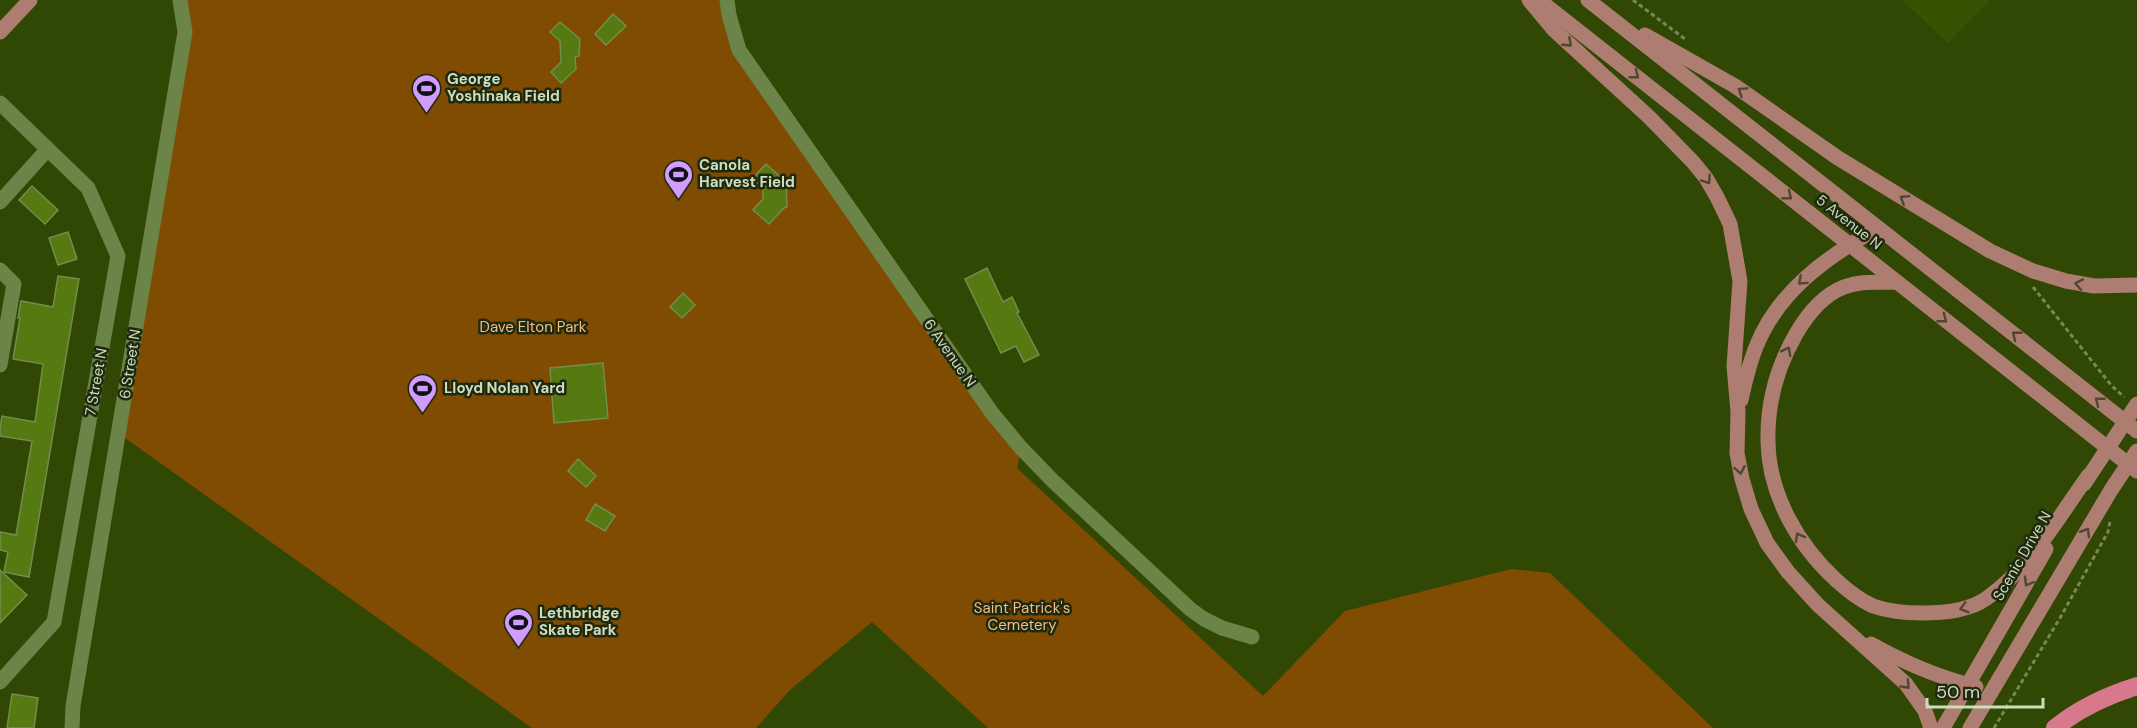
<svg xmlns="http://www.w3.org/2000/svg" width="2137" height="728" viewBox="0 0 2137 728" font-family="'DM Sans',sans-serif">
  <style>
    .built { fill: #385103 }
    .green { fill: #7f4c01 }
    .building { fill: #577911; stroke: #738d4f; stroke-width: 1.5 }
    .lines { fill: none; stroke-linecap: round; stroke-linejoin: round }
    .path { stroke: #768955; stroke-width: 3; stroke-dasharray: 4.5 3; stroke-linecap: butt }
    .minor { stroke: #6b8447; stroke-width: 15 }
    .major { stroke: #ac7d70; stroke-width: 15 }
    .highway { stroke: #d8788c; stroke-width: 18 }
    .oneway { stroke: #504632 }
    .labels { text-anchor: middle; dominant-baseline: central; stroke-width: 5; stroke-linejoin: round; paint-order: stroke }
    .poi-label { font-size: 15px; font-weight: bold; fill: #ceddbd; stroke: #1f2910; text-anchor: start }
    .street-label { font-size: 15px; fill: #ceddbd; stroke: #1f2910 }
    .park-label { font-size: 15px; fill: #f2bc83; stroke: #1f2910 }
  </style>
  <rect width="100%" height="100%" fill="#314704"/>
  <polygon class="built" points="1902,0 1991,0 1948,43"/>
  <polygon class="green" points="180,0 727,0 739,50 1021,448 1017,468 1263,696 1345,611 1511,569 1550,573 1713,728 988,728 872,622 791,689 756,728 532,728 118,433 185,32"/>
  <g class="building">
    <polygon points="613,14 626,26 606,45 595,34"/>
    <polygon points="560,22 580,39 579,56 575,57 576,69 561,83 551,72 561,62 560,41 550,32"/>
    <polygon points="766,164 783,179 786,179 787,207 784,208 769,224 753,210 763,199 763,189 752,179"/>
    <polygon points="32,186 58,210 45,224 19,200"/>
    <polygon points="68,232 77,259 58,265 49,238"/>
    <polygon points="987,268 1003,302 1012,297 1019,312 1017,313 1039,355 1024,362 1016,346 1001,353 965,279"/>
    <polygon points="58,276 79,279 29,577 4,572 8,552 0,550 0,532 16,535 32,441 0,436 0,428 2,416 35,422 43,364 13,359 20,318 18,318 21,301 53,307"/>
    <polygon points="683,293 695,305 682,318 670,307"/>
    <polygon points="603,363 608,418 554,423 550,368"/>
    <polygon points="578,459 596,476 586,487 568,471"/>
    <polygon points="595,504 615,516 605,531 586,520"/>
    <polygon points="0,570 27,595 0,623"/>
    <polygon points="12,694 38,698 34,728 7,728"/>
  </g>
  <g class="lines">
    <g class="path">
      <polyline points="1633,0 1685,39"/>
      <polyline points="2033,287 2111,385 2124,397"/>
      <polyline points="1994,728 2060,618 2108,532 2110,521"/>
    </g>
    <g class="minor">
      <polyline points="727,0 729,15 739,50 992,413 1021,448 1052,480 1190,609 1204,619 1222,628 1252,637"/>
      <polyline points="0,103 88,188 118,256 54,622 0,682"/>
      <polyline points="0,202 47,150"/>
      <polyline points="0,270 14,284 0,365"/>
      <polyline points="72,728 73,706 185,32 180,0"/>
    </g>
    <g class="major">
      <polyline points="1529,0 1554,30 1649,117 1693,162 1706,178 1717,197 1730,224 1740,281 1734,366 1738,412 1737,453 1742,479 1751,509 1767,543 1788,572 1818,605 1906,684 1925,711 1931,728"/>
      <polyline points="1539,0 2137,471"/>
      <polyline points="1588,0 2137,431"/>
      <polyline points="0,32 30,0"/>
      <polyline points="1645,35 1735,86 1838,158 1990,251 2033,271 2066,281 2094,286 2137,285"/>
      <path d="M1897,282C1878,283 1862,280 1844,287C1823,295 1807,315 1796,334C1777,367 1767,403 1768,442C1769,495 1798,545 1836,580C1847,590 1859,600 1873,606C1890,612 1905,613 1922,613C1944,613 1969,611 1987,598C2030,568 2058,518 2088,476"/>
      <path d="M1741,400C1745,382 1749,364 1756,347C1778,291 1828,256 1878,228"/>
      <polyline points="2084,484 2137,404"/>
      <path d="M1871,644C1907,664 1936,676 1976,687"/>
      <polyline points="1943,728 2046,549"/>
      <polyline points="1970,728 2111,490 2137,451"/>
    </g>
    <path class="highway" d="M2055,728C2078,709 2108,695 2137,686"/>
  </g>
  <defs><path id="oneway-chevron" d="M-2-3.5L2.5 0L-2 3.5" fill="none" stroke-width="1.6" stroke-linecap="round" stroke-linejoin="round" transform="scale(1.5)"/></defs>
  <g class="oneway">
    <use href="#oneway-chevron" transform="translate(1568 43) rotate(43)"/>
    <use href="#oneway-chevron" transform="translate(1635 75) rotate(38)"/>
    <use href="#oneway-chevron" transform="translate(1742 91) rotate(-146)"/>
    <use href="#oneway-chevron" transform="translate(1707 180) rotate(56)"/>
    <use href="#oneway-chevron" transform="translate(1788 196) rotate(39)"/>
    <use href="#oneway-chevron" transform="translate(1904 199) rotate(-148)"/>
    <use href="#oneway-chevron" transform="translate(1802 281) rotate(138)"/>
    <use href="#oneway-chevron" transform="translate(2079 284) rotate(-169)"/>
    <use href="#oneway-chevron" transform="translate(1943 319) rotate(38)"/>
    <use href="#oneway-chevron" transform="translate(2016 335) rotate(-142)"/>
    <use href="#oneway-chevron" transform="translate(1787 351) rotate(-63)"/>
    <use href="#oneway-chevron" transform="translate(2099 401) rotate(-142)"/>
    <use href="#oneway-chevron" transform="translate(1740 470) rotate(80)"/>
    <use href="#oneway-chevron" transform="translate(2086 532) rotate(-59)"/>
    <use href="#oneway-chevron" transform="translate(1799 537) rotate(-119)"/>
    <use href="#oneway-chevron" transform="translate(2028 582) rotate(120)"/>
    <use href="#oneway-chevron" transform="translate(1964 608) rotate(164)"/>
    <use href="#oneway-chevron" transform="translate(1906 685) rotate(47)"/>
  </g>
  <defs>
    <symbol id="stadium-pin" viewBox="-11 -11 22 30"><path d="M0 17L-7.5 6A9.5 9.5 0 1 1 7.5 6Z" fill="#d09dff" stroke="#1f2910"/><path d="M0-5a6.5 5 0 1 0 0 10a6.5 5 0 1 0 0-10ZM-3.5-1.8h7v3.6h-7Z" fill="#111"/></symbol>
  </defs>
  <g fill-rule="evenodd">
    <use href="#stadium-pin" x="410" y="72" width="33" height="45"/>
    <use href="#stadium-pin" x="662" y="158" width="33" height="45"/>
    <use href="#stadium-pin" x="406" y="372" width="33" height="45"/>
    <use href="#stadium-pin" x="502" y="606" width="33" height="45"/>
  </g>
  <g class="labels">
    <g class="poi-label">
      <text x="447" y="79">George<tspan x="447" dy="17">Yoshinaka Field</tspan></text>
      <text x="699" y="165">Canola<tspan x="699" dy="17">Harvest Field</tspan></text>
      <text x="444" y="388">Lloyd Nolan Yard</text>
      <text x="539" y="613">Lethbridge<tspan x="539" dy="17">Skate Park</tspan></text>
    </g>
    <g class="street-label">
      <text transform="translate(1849 222) rotate(38)">5 Avenue N</text>
      <text transform="translate(950 353) rotate(55)">6 Avenue N</text>
      <text transform="translate(130 364) rotate(-81)">6 Street N</text>
      <text transform="translate(96 382) rotate(-80)">7 Street N</text>
      <text transform="translate(2022 556) rotate(-60)">Scenic Drive N</text>
    </g>
    <g class="park-label">
      <text x="533" y="327">Dave Elton Park</text>
      <text x="1022" y="608">Saint Patrick's<tspan x="1022" dy="17">Cemetery</tspan></text>
    </g>
  </g>
  <path d="M1927 698v9h116v-9" fill="none" stroke="#ceddbd" stroke-width="3"/>
  <text x="1936" y="698" font-size="18" fill="#ceddbd" stroke="#1f2910" stroke-width="4.5" paint-order="stroke">50 m</text>
</svg>
